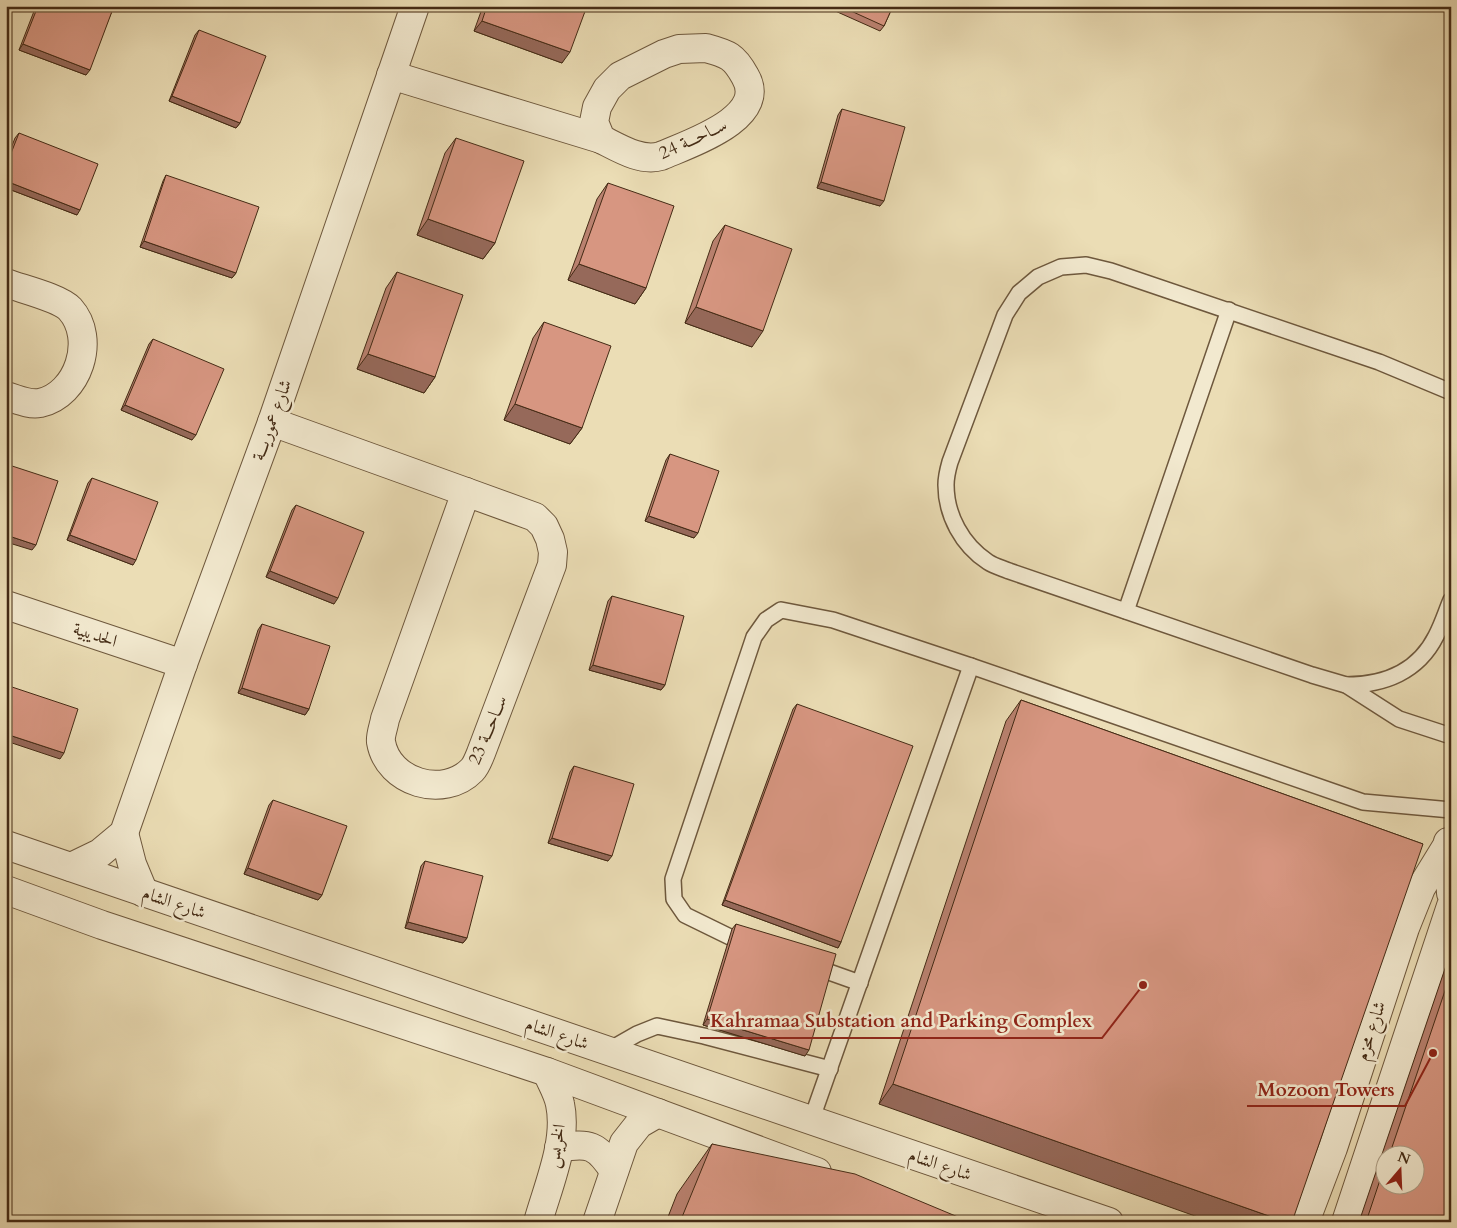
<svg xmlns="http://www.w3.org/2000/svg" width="1457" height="1228" viewBox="0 0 1457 1228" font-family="Cardo,Amiri,serif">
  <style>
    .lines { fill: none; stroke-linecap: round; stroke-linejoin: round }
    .service-casing { stroke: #6e583d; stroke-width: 18 }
    .minor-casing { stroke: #6e583d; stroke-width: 30 }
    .tertiary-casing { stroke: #6e583d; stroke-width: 30 }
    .service { stroke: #f2e9cf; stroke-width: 15 }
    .minor { stroke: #f2e9cf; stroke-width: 28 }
    .tertiary { stroke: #f2e9cf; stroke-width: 28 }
    .wall { fill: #b9816f; stroke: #442b15; fill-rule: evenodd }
    .shaded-wall { fill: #96695a; stroke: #442b15 }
    .building { fill: #d79681; stroke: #442b15 }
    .labels { text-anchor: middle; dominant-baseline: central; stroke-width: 5; stroke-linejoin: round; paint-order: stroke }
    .street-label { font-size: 18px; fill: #442b15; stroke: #f2e9cf }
    .leader { fill: none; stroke: #8f2418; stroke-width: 2 }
    .callout-dot { fill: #8f2418; stroke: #f2e9cf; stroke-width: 2 }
    .callout-label { font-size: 19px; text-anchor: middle; font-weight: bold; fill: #8f2418; stroke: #f2e9cf; stroke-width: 5; stroke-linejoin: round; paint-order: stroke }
  </style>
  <rect width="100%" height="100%" fill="#ebddb5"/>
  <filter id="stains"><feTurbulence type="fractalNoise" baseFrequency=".004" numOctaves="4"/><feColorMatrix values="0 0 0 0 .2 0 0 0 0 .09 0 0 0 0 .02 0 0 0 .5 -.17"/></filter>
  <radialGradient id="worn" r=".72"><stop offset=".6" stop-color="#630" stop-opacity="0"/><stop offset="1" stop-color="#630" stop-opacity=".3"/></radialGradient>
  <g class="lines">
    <defs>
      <g id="service">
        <path d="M1451,392L1379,362L1111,271L1086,265L1061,267L1038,277L1019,293L1005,315L950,462C948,469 946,478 946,485C946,515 962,545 988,562C994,566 1002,568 1009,571L1312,675L1346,685L1399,719L1451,736"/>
        <polyline points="1126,611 1229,310"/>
        <path d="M1346,685C1384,685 1418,672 1436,636C1442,625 1446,612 1451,600"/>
        <polyline points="730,937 685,915 674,899 673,879 754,637 766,620 781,610 833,620 971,666 1363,802 1451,810"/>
        <polyline points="829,972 860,983"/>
        <polyline points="607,1048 616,1046 637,1034 657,1026 704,1036 830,1069"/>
        <polyline points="811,1121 971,666"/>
      </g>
      <g id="minor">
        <path d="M706,48C728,54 734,56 745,76C770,118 688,144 661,156C641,162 619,148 601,139L594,122L597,107L607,89L620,76L664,54L679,49Z"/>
        <polyline points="391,75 601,139"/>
        <path d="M6,283C22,289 60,298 70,309C97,339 78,395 40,403C28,405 17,399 6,396"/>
        <polyline points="272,422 466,492"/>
        <path d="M466,492L535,517L544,526L550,539L553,552L552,565L481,753C479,758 476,766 472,770C444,799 388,783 381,742C380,735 384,726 385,719Z"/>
        <polyline points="6,605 183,664"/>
        <polyline points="124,833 132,864 144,893"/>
        <polyline points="71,867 100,853 124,833 183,664 272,422 415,6"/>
        <path d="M559,1148C589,1142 597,1145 614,1171"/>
        <path d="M538,1222C548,1186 568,1141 560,1104C558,1093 551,1082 547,1072"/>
        <polyline points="597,1222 624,1143 639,1124 658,1113"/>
      </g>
      <g id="tertiary">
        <polyline points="1448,842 1451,893"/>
        <polyline points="6,845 1109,1222"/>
        <polyline points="6,890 102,925 547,1072 817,1172"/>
        <polyline points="1305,1222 1333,1148 1405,928 1421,888 1448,844"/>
        <polyline points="1346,1222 1451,906"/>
      </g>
    </defs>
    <use href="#service" class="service-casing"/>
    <use href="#minor" class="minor-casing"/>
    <use href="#tertiary" class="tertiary-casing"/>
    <use href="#service" class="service"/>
    <use href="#minor" class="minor"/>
    <use href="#tertiary" class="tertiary"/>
  </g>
  <g class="wall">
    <polygon points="36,6 114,6 86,75 19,50"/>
    <polygon points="483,6 587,6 562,63 474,31"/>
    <polygon points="824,6 893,6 884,26 880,31"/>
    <polygon points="199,30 240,123 236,128 169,101 195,35"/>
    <polygon points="842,109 880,206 817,188 838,115"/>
    <polygon points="19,133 77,215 6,188 6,161 15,138"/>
    <polygon points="456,138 495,243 483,259 417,235 445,153"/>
    <polygon points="166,175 236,273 232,278 140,247 163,181"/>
    <polygon points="608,183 646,288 635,304 568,280 597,199"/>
    <polygon points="725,225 752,347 685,323 713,241"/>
    <polygon points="397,272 435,377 424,393 357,369 386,288"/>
    <polygon points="544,322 582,428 570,444 504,420 533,338"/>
    <polygon points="153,339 192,440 121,410 149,344"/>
    <polygon points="670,454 694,538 645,521 666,460"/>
    <polygon points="92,478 133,565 67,540 88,483"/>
    <polygon points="296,505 334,604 266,577 292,510"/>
    <polygon points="612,596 665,685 661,690 589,670 608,601"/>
    <polygon points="262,624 309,709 305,715 238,693 258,630"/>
    <polygon points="1021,700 1423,844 879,1104 1006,721"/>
    <polygon points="797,704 841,942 838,948 722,905 793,709"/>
    <polygon points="574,766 608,861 548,843 570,772"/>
    <polygon points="273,800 322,895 318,900 244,874 269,805"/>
    <polygon points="425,861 467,938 463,943 405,928 421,866"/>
    <polygon points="736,924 805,1056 703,1025 732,929"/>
    <path d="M1451,951V1222H1359ZM1384,1156H1414L1384,1186Z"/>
    <polygon points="712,1144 970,1222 666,1222 677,1194"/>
  </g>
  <g class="shaded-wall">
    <polygon points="482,21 570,52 562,63 474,31"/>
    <polygon points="23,44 90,70 86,75 19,50"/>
    <polygon points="172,96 240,123 236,128 169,101"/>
    <polygon points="6,181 80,210 77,215 6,188"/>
    <polygon points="821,182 884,201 880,206 817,188"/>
    <polygon points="428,219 495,243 483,259 417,235"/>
    <polygon points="144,241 236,273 232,278 140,247"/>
    <polygon points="579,264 646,288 635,304 568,280"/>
    <polygon points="696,307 763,331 752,347 685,323"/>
    <polygon points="368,354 435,377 424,393 357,369"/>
    <polygon points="515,404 582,428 570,444 504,420"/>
    <polygon points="125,405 196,435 192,440 121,410"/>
    <polygon points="649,516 698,533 694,538 645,521"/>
    <polygon points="6,535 36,545 32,550 6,542"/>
    <polygon points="70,535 136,560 133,565 67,540"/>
    <polygon points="270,571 338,598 334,604 266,577"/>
    <polygon points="593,665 665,685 661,690 589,670"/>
    <polygon points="242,688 309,709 305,715 238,693"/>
    <polygon points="6,734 64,753 60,759 6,741"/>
    <polygon points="552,838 612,856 608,861 548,843"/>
    <polygon points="248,868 322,895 318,900 244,874"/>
    <polygon points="725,900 841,942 838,948 722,905"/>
    <polygon points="408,922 467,938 463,943 405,928"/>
    <polygon points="707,1019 809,1050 805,1056 703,1025"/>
    <polygon points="893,1084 1286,1222 1212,1222 879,1104"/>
  </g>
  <g class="building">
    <polygon points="38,6 114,6 90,70 23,44"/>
    <polygon points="487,6 587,6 570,52 482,21"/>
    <polygon points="840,6 893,6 884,26"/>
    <polygon points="199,30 266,56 240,123 172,96"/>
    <polygon points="842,109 905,127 884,201 821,182"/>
    <polygon points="19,133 98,164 80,210 6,181 6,166"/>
    <polygon points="456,138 524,161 495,243 428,219"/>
    <polygon points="166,175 259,207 236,273 144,241"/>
    <polygon points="608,183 674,206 646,288 579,264"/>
    <polygon points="725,225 792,249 763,331 696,307"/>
    <polygon points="397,272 463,295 435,377 368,354"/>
    <polygon points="544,322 611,346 582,428 515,404"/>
    <polygon points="153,339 224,369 196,435 125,405"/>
    <polygon points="670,454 719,471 698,533 649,516"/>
    <polygon points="6,464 58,481 36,545 6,535"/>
    <polygon points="92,478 158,502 136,560 70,535"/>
    <polygon points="296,505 364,532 338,598 270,571"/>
    <polygon points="612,596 684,616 665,685 593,665"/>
    <polygon points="262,624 330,646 309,709 242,688"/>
    <polygon points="6,685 78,709 64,753 6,734"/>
    <polygon points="1021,700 1423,844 1292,1222 1286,1222 893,1084"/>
    <polygon points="797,704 913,746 841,942 725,900"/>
    <polygon points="574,766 634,784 612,856 552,838"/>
    <polygon points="273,800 347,826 322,895 248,868"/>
    <polygon points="425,861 483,876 467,938 408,922"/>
    <polygon points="736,924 836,954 809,1050 707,1019"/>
    <polygon points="1451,973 1451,1222 1366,1222 1384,1168 1384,1186 1414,1186 1414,1156 1389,1156"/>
    <polygon points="712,1144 855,1174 970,1222 680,1222"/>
  </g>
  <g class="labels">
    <g class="street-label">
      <text transform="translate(693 139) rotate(-25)">ســاحـــة 24</text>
      <text transform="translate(272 420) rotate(-70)">شارع عموريـــة</text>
      <text transform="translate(95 635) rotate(18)">الحديبية</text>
      <text transform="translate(488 730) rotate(-67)">ســاحـــة 23</text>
      <text transform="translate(174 903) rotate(19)">شارع الشام</text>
      <text transform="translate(1371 1031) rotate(-72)">شارع محزم</text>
      <text transform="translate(557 1034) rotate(19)">شارع الشام</text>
      <text transform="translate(556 1146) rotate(-80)">الخريس</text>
      <text transform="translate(940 1165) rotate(19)">شارع الشام</text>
    </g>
  </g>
  <path class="leader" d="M1143 985L1102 1038H700M1433 1053L1405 1106H1247"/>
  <g class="callout-dot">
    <circle cx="1143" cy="985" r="5"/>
    <circle cx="1433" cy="1053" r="5"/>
  </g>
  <g class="callout-label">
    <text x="901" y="1027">Kahramaa Substation and Parking Complex</text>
    <text x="1326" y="1096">Mozoon Towers</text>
  </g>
  <rect width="1457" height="1228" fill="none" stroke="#ebddb5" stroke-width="25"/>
  <rect x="8" y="8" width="1442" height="1213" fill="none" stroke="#442b15" stroke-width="2.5"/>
  <rect x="12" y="12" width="1432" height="1203" fill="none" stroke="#442b15"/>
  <g transform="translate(1400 1170) rotate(19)"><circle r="24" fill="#f2e9cf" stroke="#ac9d85"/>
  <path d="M0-4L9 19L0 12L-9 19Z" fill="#8f2418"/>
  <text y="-8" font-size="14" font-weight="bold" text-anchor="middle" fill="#442b15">N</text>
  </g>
  <rect width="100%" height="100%" filter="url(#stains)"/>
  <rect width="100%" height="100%" fill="url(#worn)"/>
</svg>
